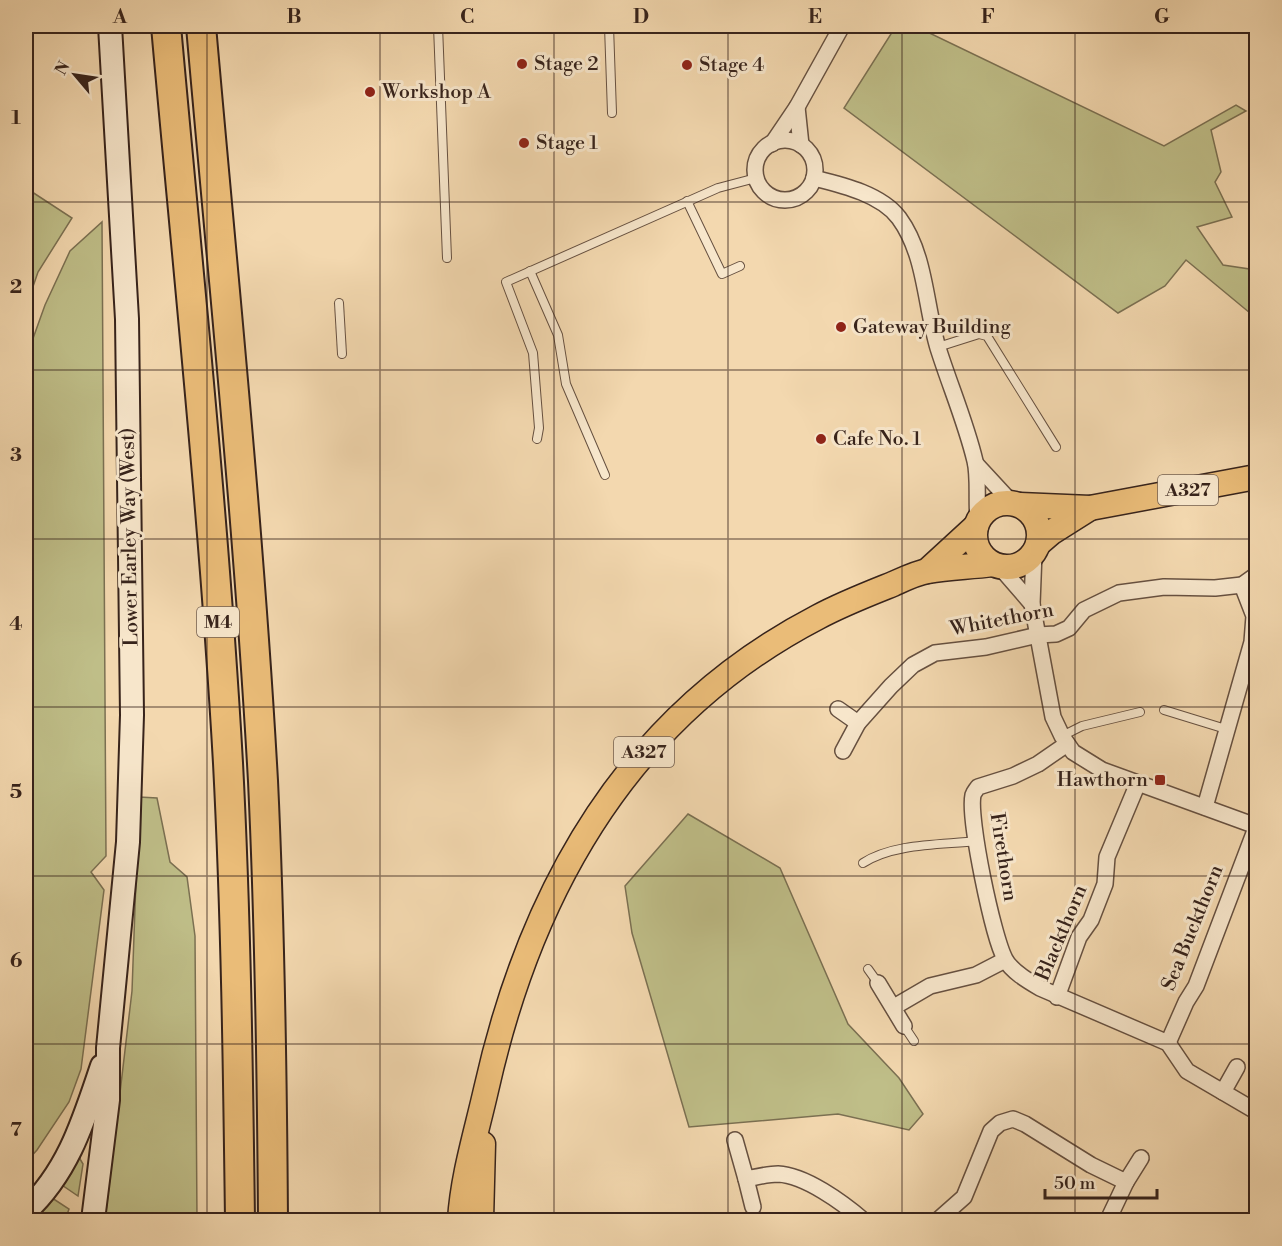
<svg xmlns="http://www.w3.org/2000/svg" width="1282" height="1246" viewBox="0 0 1282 1246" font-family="'Libre Bodoni',serif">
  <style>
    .green { fill: #bfbe88; stroke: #7b7052; stroke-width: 1.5 }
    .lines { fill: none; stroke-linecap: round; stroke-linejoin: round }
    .lane-casing { stroke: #665040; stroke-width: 10 }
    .street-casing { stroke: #665040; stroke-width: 18 }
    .secondary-casing { stroke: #37231b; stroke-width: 26 }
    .primary-casing { stroke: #37231b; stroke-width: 27 }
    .highway-casing { stroke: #37231b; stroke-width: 32 }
    .lane { stroke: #f7e6cb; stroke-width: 8 }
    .street { stroke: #f7e6cb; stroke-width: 15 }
    .secondary { stroke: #f7e6cb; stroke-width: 22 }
    .primary { stroke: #eabc78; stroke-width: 24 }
    .highway { stroke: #eabc78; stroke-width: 28 }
    .grid { fill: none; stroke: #37231b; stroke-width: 1.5; stroke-opacity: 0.55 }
    .poi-dot { fill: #8f2418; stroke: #f7e6cb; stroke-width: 2 }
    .labels { text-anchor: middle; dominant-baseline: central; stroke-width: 6; stroke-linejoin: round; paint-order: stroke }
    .shield { fill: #f7e6cb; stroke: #715e50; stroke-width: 1.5 }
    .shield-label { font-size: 18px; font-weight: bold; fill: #37231b }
    .poi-label { font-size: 20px; fill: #37231b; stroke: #f7e6cb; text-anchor: start }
    .street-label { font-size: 20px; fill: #37231b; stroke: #f7e6cb }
    .neatline { fill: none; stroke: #37231b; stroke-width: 2 }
    .grid-label { font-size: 20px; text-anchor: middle; font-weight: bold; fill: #37231b }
  </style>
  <rect width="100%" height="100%" fill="#f3d8af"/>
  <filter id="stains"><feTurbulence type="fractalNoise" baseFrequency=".00333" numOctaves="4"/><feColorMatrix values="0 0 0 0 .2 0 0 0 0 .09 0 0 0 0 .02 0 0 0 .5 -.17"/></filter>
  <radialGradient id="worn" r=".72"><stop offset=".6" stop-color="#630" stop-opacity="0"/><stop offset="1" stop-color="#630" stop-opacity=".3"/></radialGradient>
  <g class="green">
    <polygon points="896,26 915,26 1164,146 1236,105 1246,111 1211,130 1221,172 1215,182 1232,217 1197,227 1223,265 1256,270 1256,318 1186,260 1165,286 1118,313 844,108"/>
    <polygon points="26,188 72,218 38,272 26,307"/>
    <polygon points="102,222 106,856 91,872 104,890 81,1069 69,1102 37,1150 26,1162 26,358 45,305 70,251"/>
    <polygon points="139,797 157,798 170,862 187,877 195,936 197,1220 105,1220 132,991"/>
    <polygon points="688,814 780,868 848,1024 899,1078 923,1114 909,1130 838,1114 689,1127 632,933 625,886"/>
    <polygon points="89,1124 87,1140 81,1146 80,1159 83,1164 78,1196 59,1183"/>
    <polygon points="49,1196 69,1209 65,1220 26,1220"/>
  </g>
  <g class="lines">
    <defs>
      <g id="lane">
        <polyline points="438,26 447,258"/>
        <polyline points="609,26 612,113"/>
        <polyline points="687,201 722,274 740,266"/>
        <polyline points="530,271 558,335 566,384 605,475"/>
        <polyline points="339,303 342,354"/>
        <polyline points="938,347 979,334 987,336 1056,447"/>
        <polyline points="537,439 539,428 533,353 506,282 718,188 756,178"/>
        <polyline points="1164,710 1229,730"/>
        <polyline points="1062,736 1082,726 1140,712"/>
        <path d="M863,863C894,843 941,845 977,841"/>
        <polyline points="868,969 878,983"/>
        <polyline points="904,1026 914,1041"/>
      </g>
      <g id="street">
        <polyline points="797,107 801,145"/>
        <circle cx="785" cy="170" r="30"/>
        <polyline points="772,144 797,107 842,26"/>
        <path d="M814,178C842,185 881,194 899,218C926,255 925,305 938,348C950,386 966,423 975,461C979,477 976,502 978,520"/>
        <polyline points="976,464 1012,503"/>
        <polyline points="1034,553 1032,604 1053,717 1062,736 1073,752 1102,770 1256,826"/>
        <polyline points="1000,567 1032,604"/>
        <polyline points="838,709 858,723"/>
        <path d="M1067,744L1038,764L1013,776L978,787C976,790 974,792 973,795C968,818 993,937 1005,959C1011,971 1028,981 1040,988L1168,1043L1187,1071L1252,1109"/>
        <polyline points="843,751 858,723 891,686 913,665 935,653 986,647 1038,635 1056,634 1069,628 1084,610 1119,593 1164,587 1215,588 1242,585 1256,575"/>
        <polyline points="1205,807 1252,642 1254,616 1242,585"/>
        <polyline points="878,983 904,1026"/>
        <polyline points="1057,997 1079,937 1091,920 1105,884 1107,857 1138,783"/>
        <polyline points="894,1007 930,986 976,975 1005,960"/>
        <polyline points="1168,1043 1186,1002 1196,986 1256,828"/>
        <polyline points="1223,1092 1237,1067"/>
        <path d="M735,1140L746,1179C756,1177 768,1174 778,1174C805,1175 843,1203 863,1220"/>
        <polyline points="746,1179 753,1207"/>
        <polyline points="1126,1182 1141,1158"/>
        <polyline points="938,1220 964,1197 991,1131 1000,1123 1013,1119 1025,1124 1091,1165 1126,1182 1108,1220"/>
      </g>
      <g id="secondary">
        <path d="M26,1211C69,1171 84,1119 102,1066"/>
        <polyline points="93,1220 108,1100 108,1048 128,842 132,715 127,319 110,26"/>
      </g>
      <g id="primary">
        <circle cx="1007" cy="535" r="32"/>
        <polyline points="1020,505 1090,508 1256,477"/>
        <polyline points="1038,544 1052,532 1090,508"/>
        <polyline points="927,571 976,526"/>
        <path d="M460,1220C463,1175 476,1134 486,1090C531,888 629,715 818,617C842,604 868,594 893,584C904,579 916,573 928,571C949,567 971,567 992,564"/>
        <polyline points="481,1220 483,1144"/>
      </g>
      <g id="highway">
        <path d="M166,26C188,271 214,517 228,763C236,916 238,1068 240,1220"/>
        <path d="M201,26C223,277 249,529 263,781C270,928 272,1074 273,1220"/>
      </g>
    </defs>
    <use href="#lane" class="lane-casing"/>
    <use href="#street" class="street-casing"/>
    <use href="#secondary" class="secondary-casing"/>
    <use href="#primary" class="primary-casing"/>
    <use href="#highway" class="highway-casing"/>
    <use href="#lane" class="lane"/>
    <use href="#street" class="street"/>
    <use href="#secondary" class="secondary"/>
    <use href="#primary" class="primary"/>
    <use href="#highway" class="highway"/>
  </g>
  <path class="grid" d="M207,26V1220M380,26V1220M554,26V1220M728,26V1220M902,26V1220M1075,26V1220M26,202H1256M26,370H1256M26,539H1256M26,707H1256M26,876H1256M26,1044H1256"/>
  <g class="poi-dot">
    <circle cx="522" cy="64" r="6"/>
    <circle cx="687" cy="65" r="6"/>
    <circle cx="370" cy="92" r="6"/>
    <circle cx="524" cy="143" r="6"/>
    <circle cx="841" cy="327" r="6"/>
    <circle cx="821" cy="439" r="6"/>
    <rect x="1154" y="774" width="12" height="12" rx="3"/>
  </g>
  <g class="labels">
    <g class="shield">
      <rect x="1158" y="475" width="60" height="30" rx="4.5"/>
      <rect x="197" y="607" width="42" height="30" rx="4.5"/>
      <rect x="614" y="737" width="60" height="30" rx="4.5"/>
    </g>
    <g class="shield-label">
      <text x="1188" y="490">A327</text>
      <text x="218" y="622">M4</text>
      <text x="644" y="752">A327</text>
    </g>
    <g class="poi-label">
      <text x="534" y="64">Stage 2</text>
      <text x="699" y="65">Stage 4</text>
      <text x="382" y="92">Workshop A</text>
      <text x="536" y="143">Stage 1</text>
      <text x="853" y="327">Gateway Building</text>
      <text x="833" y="439">Cafe No. 1</text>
      <text x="1148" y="780" text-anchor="end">Hawthorn</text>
    </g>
    <g class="street-label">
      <text transform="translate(130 537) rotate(-91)">Lower Earley Way (West)</text>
      <text transform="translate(1002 620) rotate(-11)">Whitethorn</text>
      <text transform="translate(1003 857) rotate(81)">Firethorn</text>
      <text transform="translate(1193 928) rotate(-68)">Sea Buckthorn</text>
      <text transform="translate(1062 933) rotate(-67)">Blackthorn</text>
    </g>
  </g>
  <rect width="1282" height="1246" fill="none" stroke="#f3d8af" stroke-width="66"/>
  <g transform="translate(75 75) rotate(299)" stroke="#f7e6cb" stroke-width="4.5" paint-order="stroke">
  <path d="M0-4.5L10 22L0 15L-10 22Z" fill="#37231b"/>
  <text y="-9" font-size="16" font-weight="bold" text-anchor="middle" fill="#37231b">N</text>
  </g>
  <path d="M1045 1189v9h112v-9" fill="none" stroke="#37231b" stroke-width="3"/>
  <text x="1054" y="1189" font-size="18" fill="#37231b" stroke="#f7e6cb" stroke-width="4.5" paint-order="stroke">50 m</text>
  <rect x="33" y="33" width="1216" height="1180" class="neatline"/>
  <g class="grid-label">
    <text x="120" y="23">A</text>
    <text x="294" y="23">B</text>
    <text x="467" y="23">C</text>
    <text x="641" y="23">D</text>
    <text x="815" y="23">E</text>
    <text x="988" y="23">F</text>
    <text x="1162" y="23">G</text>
    <text x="16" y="124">1</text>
    <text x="16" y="293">2</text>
    <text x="16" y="461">3</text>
    <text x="16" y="630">4</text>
    <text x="16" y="798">5</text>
    <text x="16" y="967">6</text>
    <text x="16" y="1136">7</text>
  </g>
  <rect width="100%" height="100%" filter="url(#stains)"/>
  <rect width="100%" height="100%" fill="url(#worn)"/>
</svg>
